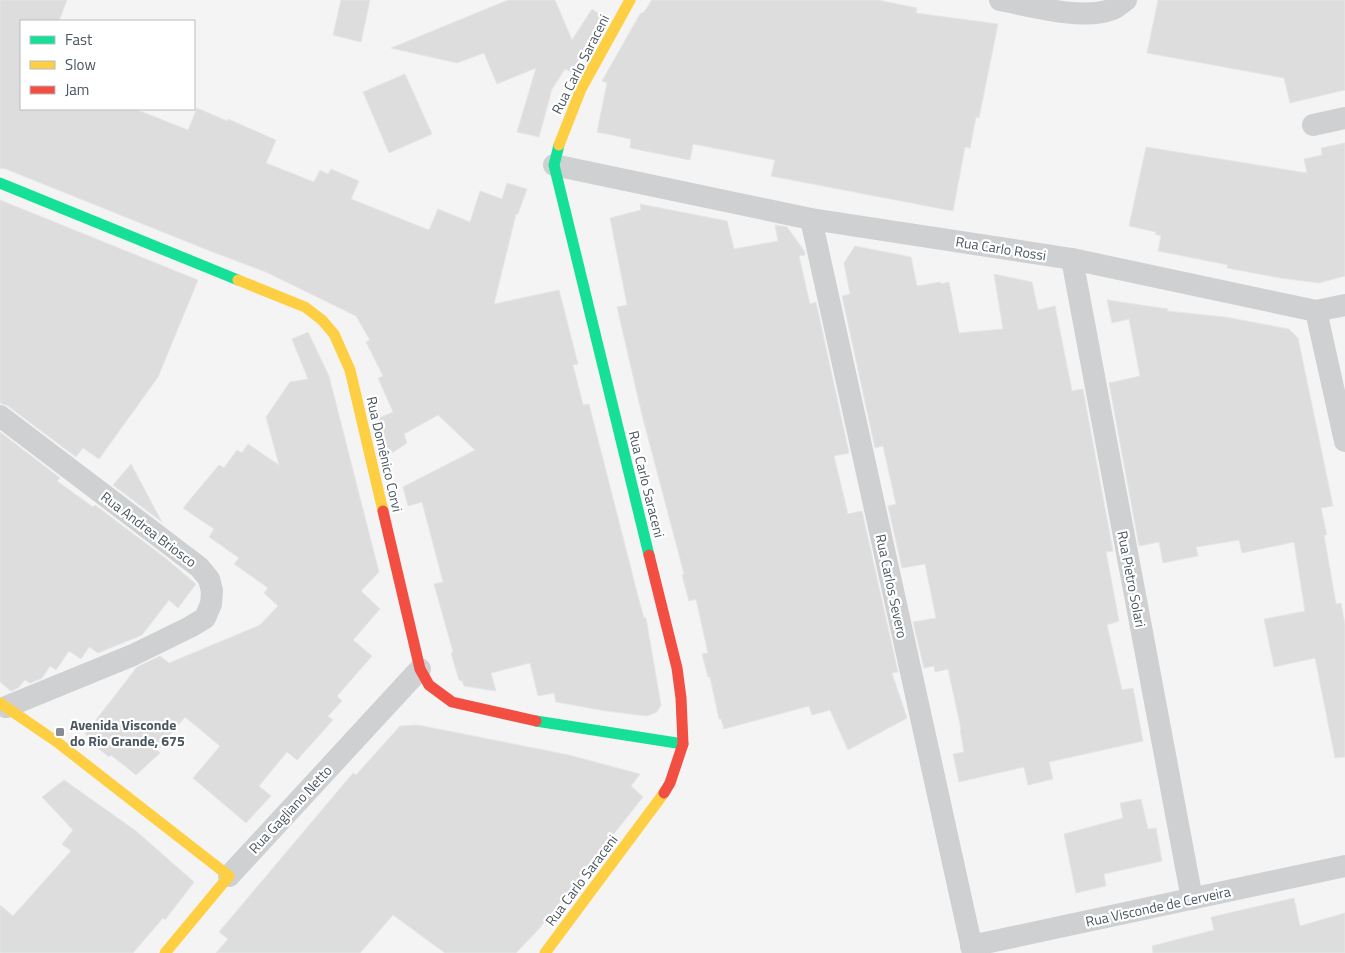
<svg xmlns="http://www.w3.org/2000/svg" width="1345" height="953" viewBox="0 0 1345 953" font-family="'Titillium Web',sans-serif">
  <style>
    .building { fill: #ddddde; stroke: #e5e6e7 }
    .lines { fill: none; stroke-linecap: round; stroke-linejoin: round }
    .street { stroke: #ced0d2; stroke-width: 22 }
    .fast { stroke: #16e098; stroke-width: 11 }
    .slow { stroke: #ffcf43; stroke-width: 11 }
    .jam { stroke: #f24e42; stroke-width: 11 }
    .poi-dot { fill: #868d94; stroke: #fff; stroke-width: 2 }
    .labels { text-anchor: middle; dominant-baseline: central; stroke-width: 4.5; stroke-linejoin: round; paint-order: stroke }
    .street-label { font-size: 14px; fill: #4a5661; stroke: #fff }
    .poi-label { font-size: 14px; font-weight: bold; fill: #4a5661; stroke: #fff; text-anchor: start }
  </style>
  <rect width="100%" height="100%" fill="#f4f4f4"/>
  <g class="building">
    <polygon points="0,0 67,0 59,21 21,21 21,109 135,109 188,130 197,108 227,121 228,119 276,140 266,163 314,182 320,170 328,174 331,169 359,181 351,199 429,230 438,209 470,222 480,191 502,199 507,183 527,189 518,214 516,214 494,304 559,290 578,364 573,365 583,405 589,404 639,600 644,618 646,618 661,705 657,712 647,716 606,711 556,702 554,693 538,696 530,663 491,673 496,691 464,686 462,681 459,680 451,653 453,652 434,584 443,582 422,502 408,506 403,487 475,450 438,415 404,434 407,443 389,455 379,418 393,412 378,378 383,376 366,342 370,340 356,316 266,272 210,251 6,169 0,168"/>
    <polygon points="341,0 370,0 361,42 333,35"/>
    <polygon points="508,0 555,0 572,40 592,9 602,16 572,72 565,69 552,89 539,137 517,132 536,68 497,84 484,53 457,63 391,48"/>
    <polygon points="652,0 878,0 917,8 916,13 998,24 979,118 976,117 970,148 965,147 953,211 771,176 775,160 693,144 690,160 630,148 631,139 597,132 607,83 602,81 640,14 644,12"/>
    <polygon points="1158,0 1345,0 1345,90 1290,103 1284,78 1147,53"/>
    <polygon points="405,74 432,134 389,153 363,92"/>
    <polygon points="1345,143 1345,276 1319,283 1280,278 1227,268 1228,265 1158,251 1161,236 1155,234 1156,232 1129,226 1146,147 1307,173 1304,159 1322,155 1321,148"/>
    <polygon points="0,200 198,280 158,377 99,459 83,448 76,457 8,406 0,403"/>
    <polygon points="640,204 727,221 734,249 778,241 775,225 787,227 805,252 805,255 799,256 810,304 816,302 849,453 834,456 848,514 862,511 898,672 892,673 907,718 848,750 830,710 812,715 809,706 724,729 721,719 719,719 710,677 708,677 702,654 708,653 696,599 689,601 682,575 684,574 642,415 617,307 627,305 610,218 641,210"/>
    <polygon points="855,246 911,257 917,286 940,282 941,284 949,282 959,333 1003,329 994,274 1032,282 1038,310 1055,306 1072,391 1083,389 1113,551 1106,552 1119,621 1107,625 1122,690 1133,688 1143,741 1049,762 1053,779 1028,785 1024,767 959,782 953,754 964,752 960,729 961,729 948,669 935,672 934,666 924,668 913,622 936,618 925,564 902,568 888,506 896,504 883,446 875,448 842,296 850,294 844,263"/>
    <polygon points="1107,300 1168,309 1167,311 1225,317 1289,329 1298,338 1333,506 1321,508 1327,535 1324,535 1336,604 1341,603 1345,625 1345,757 1335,758 1315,658 1274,667 1264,619 1305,611 1294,542 1242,553 1239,540 1196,547 1198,556 1163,563 1159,542 1139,546 1109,383 1140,376 1129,319 1112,323"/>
    <polygon points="308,332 329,376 379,572 361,591 380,609 353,640 372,656 337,696 342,701 328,716 333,720 297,760 287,752 259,786 271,796 246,823 193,778 220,746 185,717 157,750 160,753 136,775 111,755 109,757 94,745 95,743 85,734 137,667 160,656 169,663 260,625 278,606 264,593 268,588 234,564 239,558 209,537 214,529 183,508 219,465 224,468 237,450 242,453 248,444 279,465 266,417 290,382 308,379 292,339"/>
    <polygon points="0,432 60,478 57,481 93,507 95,505 164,557 196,584 178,608 169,600 142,635 98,653 89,647 81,659 69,651 56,670 50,666 42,678 30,683 25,680 18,688 11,691 0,682"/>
    <polygon points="131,464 162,522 113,485"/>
    <polygon points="418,725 569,755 640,774 631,786 643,797 538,930 516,953 445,953 393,915 360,953 216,953 228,939 219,932 353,773 356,775 400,726"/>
    <polygon points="64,780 136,831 194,882 165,920 163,918 133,953 0,953 0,905 13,916 71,851 62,844 73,830 42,797"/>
    <polygon points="1141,799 1148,829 1156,828 1162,861 1104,874 1106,886 1076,893 1064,834 1123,818 1120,803"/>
    <polygon points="1294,898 1300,926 1345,913 1345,953 1153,953 1152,946 1214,930 1211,917"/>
  </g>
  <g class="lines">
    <g class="street">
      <path d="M1000,0C1032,6 1082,21 1113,9C1117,7 1122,3 1126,0"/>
      <polyline points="1313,125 1345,118"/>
      <polyline points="554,165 811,219 1072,259 1316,311 1345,441"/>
      <polyline points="811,219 973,953"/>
      <polyline points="1072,259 1192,899"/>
      <polyline points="1316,311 1345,305"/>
      <polyline points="0,416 199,567 209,579 212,591 211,604 205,618 190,627 133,655 6,707"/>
      <polyline points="229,876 420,669"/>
      <polyline points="971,946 1345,866"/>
    </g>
    <g class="fast">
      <polyline points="559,145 554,165 649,555"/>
      <polyline points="0,183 238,280"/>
      <polyline points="536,721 683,744"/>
    </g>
    <g class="slow">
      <polyline points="559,145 581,89 630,0"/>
      <polyline points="238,280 305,307 322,320 334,334 350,370 383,511"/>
      <polyline points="0,703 57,742 229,876 165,953"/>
      <polyline points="545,953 664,793"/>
    </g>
    <g class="jam">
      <polyline points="383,511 420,669 429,685 452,702 536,721"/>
      <polyline points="649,555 677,668 681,698 683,744 670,783 664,793"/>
    </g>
  </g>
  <rect class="poi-dot" x="55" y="727" width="10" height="10" rx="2.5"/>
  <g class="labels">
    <g class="street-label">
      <text transform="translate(580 64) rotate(-63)">Rua Carlo Saraceni</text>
      <text transform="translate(1001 248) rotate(9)">Rua Carlo Rossi</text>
      <text transform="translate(385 454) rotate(77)">Rua Domênico Corvi</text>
      <text transform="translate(647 484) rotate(76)">Rua Carlo Saraceni</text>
      <text transform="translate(149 529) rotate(37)">Rua Andrea Briosco</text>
      <text transform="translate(1132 579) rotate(79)">Rua Pietro Solari</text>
      <text transform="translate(892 586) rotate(78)">Rua Carlos Severo</text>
      <text transform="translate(290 809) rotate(-47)">Rua Gagliano Netto</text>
      <text transform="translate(581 880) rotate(-53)">Rua Carlo Saraceni</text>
      <text transform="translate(1158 906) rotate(-12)">Rua Visconde de Cerveira</text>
    </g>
    <g class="poi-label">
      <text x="70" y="724">Avenida Visconde<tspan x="70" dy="16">do Rio Grande, 675</tspan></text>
    </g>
  </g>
  <rect x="20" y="20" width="175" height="90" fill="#ffffff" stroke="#b7bbc0"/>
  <rect x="30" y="36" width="25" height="8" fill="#16e098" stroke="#b7bbc0"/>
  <text x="65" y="45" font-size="15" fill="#4a5661">Fast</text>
  <rect x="30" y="61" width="25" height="8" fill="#ffcf43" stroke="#b7bbc0"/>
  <text x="65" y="70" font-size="15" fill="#4a5661">Slow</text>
  <rect x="30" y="86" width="25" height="8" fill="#f24e42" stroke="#b7bbc0"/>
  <text x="65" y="95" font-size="15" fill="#4a5661">Jam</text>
</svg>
